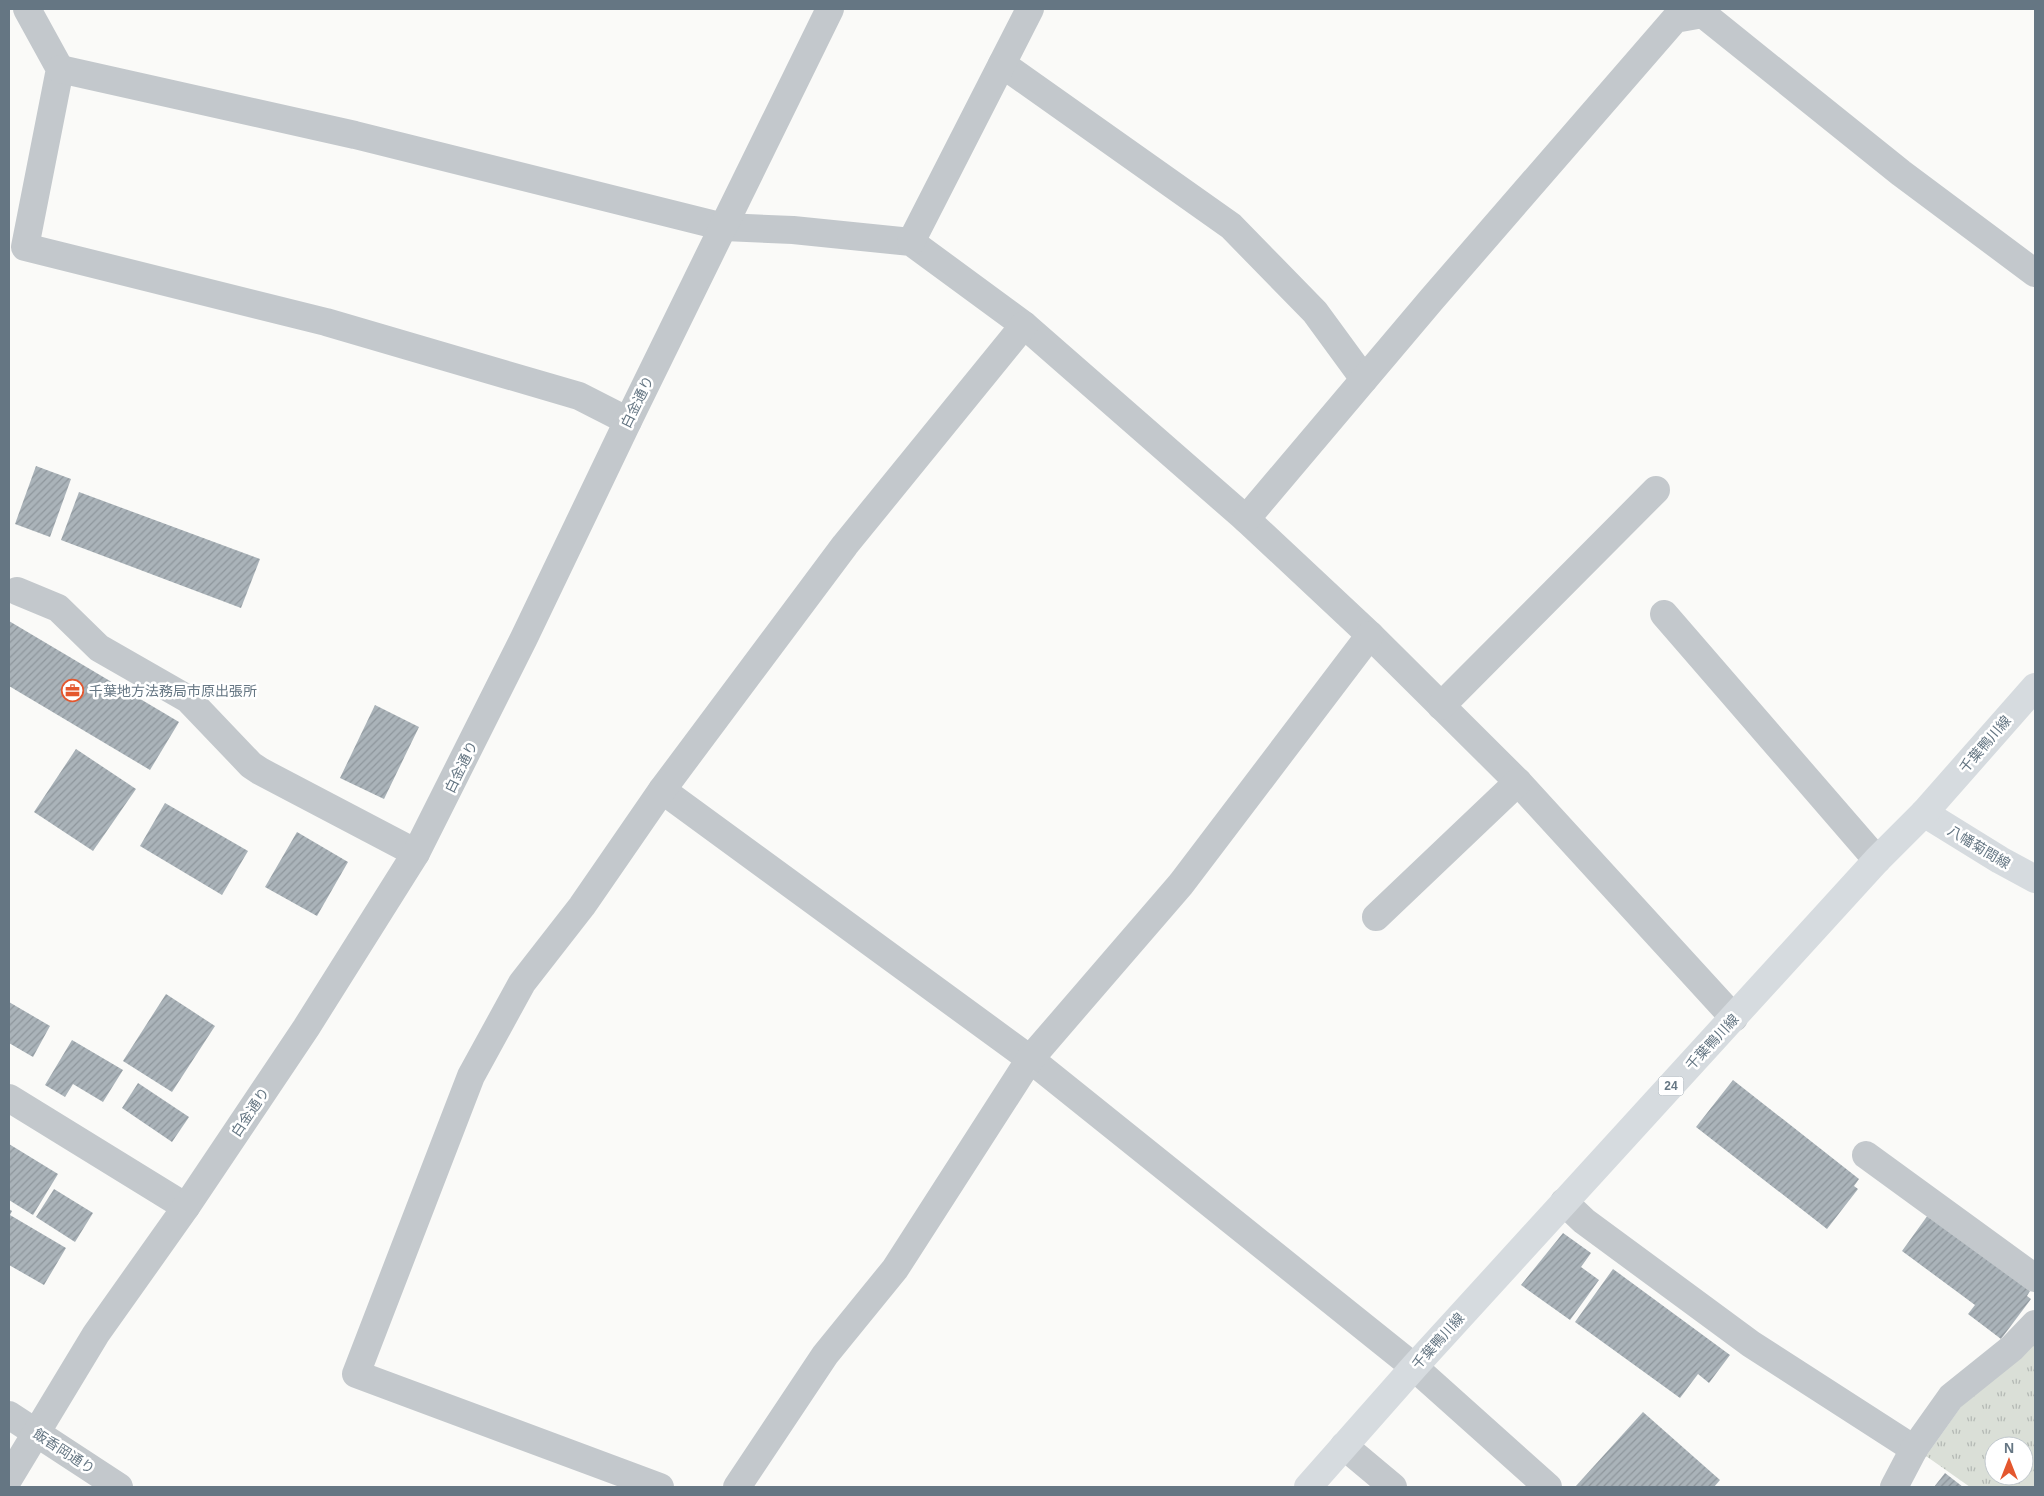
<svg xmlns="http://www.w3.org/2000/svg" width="2044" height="1496" viewBox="0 0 2044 1496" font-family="Arial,'Noto Sans JP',sans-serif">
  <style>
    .grass { fill: url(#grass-tufts); fill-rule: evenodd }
    .building { fill: url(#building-hatch) }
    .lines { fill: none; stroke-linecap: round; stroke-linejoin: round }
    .minor { stroke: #c3c8cc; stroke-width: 28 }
    .major { stroke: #d6dbdf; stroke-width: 28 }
    .labels { text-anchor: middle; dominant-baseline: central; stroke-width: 5; stroke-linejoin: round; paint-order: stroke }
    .shield { fill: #fff; stroke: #939fa8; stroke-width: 1 }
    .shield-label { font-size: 12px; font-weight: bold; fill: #657683 }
    .street-label { font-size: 14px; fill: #657683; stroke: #fff }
    .poi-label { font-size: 14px; fill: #657683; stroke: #fff; text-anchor: start }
  </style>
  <defs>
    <pattern id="grass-tufts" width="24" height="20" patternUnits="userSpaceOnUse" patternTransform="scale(1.25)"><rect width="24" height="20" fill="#dadfd7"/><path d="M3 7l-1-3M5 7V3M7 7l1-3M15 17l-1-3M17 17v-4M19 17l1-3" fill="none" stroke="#b4b9b4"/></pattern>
    <pattern id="building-hatch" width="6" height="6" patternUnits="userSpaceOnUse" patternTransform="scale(1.25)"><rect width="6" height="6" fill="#aab3b9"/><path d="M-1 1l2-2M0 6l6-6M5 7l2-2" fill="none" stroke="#8e969c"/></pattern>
  </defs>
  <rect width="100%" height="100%" fill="#fafaf8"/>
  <path class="grass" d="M2035,1338V1487H1970L1926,1456L1970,1394ZM1994,1446H2024V1476H1994Z"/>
  <g class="building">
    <polygon points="36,466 71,479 50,537 15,524"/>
    <polygon points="79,492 260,559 241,608 61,540"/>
    <polygon points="9,621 179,722 150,770 9,686"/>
    <polygon points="375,705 419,727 384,799 340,778"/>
    <polygon points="76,749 136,789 93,851 34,812"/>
    <polygon points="165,803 248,851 222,895 140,846"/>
    <polygon points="297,832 348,862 317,916 265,887"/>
    <polygon points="166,994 215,1026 172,1092 123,1061"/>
    <polygon points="9,1002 50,1026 33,1057 9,1043"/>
    <polygon points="72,1040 123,1070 103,1102 73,1084 65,1097 45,1085"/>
    <polygon points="1733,1080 1859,1179 1854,1186 1858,1189 1827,1229 1696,1127"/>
    <polygon points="138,1083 189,1117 172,1142 122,1108"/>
    <polygon points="9,1144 58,1174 33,1215 9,1200"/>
    <polygon points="54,1189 93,1213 75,1242 36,1217"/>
    <polygon points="9,1209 12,1211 10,1215 66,1248 44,1285 9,1265"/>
    <polygon points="1928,1215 2030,1291 2027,1296 2031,1299 2001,1339 1968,1314 1975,1305 1902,1251"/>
    <polygon points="1563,1233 1591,1253 1581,1267 1599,1280 1570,1320 1521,1285"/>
    <polygon points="1613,1269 1730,1355 1709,1383 1698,1374 1680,1398 1575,1322"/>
    <polygon points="1643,1412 1720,1480 1714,1487 1575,1487"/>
    <polygon points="1945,1473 1963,1487 1934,1487"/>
  </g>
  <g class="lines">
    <g class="minor">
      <polyline points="27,9 60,69 25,247 326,322 579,396 628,421"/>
      <polyline points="1002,64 1231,226 1315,312 1364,379"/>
      <polyline points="60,69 355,135 724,227 793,230 911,242 1024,325 1246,519 1370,635 1518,782 1734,1018"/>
      <polyline points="911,242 1030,9"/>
      <polyline points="1246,519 1432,299 1675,19 1703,14 1901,173 2035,273"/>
      <polyline points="17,591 58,608 99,648 188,699 251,765 260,771 416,853"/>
      <polyline points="1664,614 1877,860"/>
      <polyline points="1441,706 1656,490"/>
      <polyline points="662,790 1030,1059 1414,1367 1548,1487"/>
      <polyline points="1376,917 1518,782"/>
      <polyline points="9,1098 186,1207"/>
      <polyline points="1866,1155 2035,1278"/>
      <polyline points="1564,1202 1584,1221 1751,1344 1914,1449"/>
      <polyline points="9,1415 119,1487"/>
      <polyline points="1344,1446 1393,1487"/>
      <polyline points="9,1478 96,1334 186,1207 306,1028 416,853 524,638 628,421 830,9"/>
      <polyline points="660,1487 356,1374 471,1076 522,983 582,906 662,790 845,545 1024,325"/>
      <polyline points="737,1487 825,1355 895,1269 1030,1059 1181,884 1370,635"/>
      <polyline points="1894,1487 1914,1449 1951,1397 2012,1348 2035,1324"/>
    </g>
    <g class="major">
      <polyline points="1924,813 2000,860 2035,879"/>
      <polyline points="1308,1487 1414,1367 1877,860 1924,813 2035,687"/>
    </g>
  </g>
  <defs>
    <symbol id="office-ring" viewBox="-11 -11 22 22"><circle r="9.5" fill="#fff" stroke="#e4572e" stroke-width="1.5"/><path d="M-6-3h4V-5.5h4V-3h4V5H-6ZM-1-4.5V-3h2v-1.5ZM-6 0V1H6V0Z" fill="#e4572e"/></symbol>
  </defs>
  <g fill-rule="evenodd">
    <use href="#office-ring" x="60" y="678" width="25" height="25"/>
  </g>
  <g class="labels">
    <rect class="shield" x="1658.5" y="1076.5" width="25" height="19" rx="4"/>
    <g class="shield-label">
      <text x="1671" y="1086">24</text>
    </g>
    <g class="street-label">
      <text transform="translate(637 402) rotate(-64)">白金通り</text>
      <text transform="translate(1985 744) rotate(-49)">千葉鴨川線</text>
      <text transform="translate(461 767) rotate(-64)">白金通り</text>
      <text transform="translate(1979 847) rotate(31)">八幡菊間線</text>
      <text transform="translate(1712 1042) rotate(-47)">千葉鴨川線</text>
      <text transform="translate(250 1112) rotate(-56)">白金通り</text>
      <text transform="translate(1438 1341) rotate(-48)">千葉鴨川線</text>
      <text transform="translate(64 1451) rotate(33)">飯香岡通り</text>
    </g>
    <g class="poi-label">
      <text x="89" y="691">千葉地方法務局市原出張所</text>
    </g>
  </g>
  <rect width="2044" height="1496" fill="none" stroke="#657683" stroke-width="20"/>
  <g transform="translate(2009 1461)"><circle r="24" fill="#ffffff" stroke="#c1c8cd"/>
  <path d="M0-4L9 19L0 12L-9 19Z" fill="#e4572e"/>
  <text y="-8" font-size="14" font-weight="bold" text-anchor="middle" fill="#657683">N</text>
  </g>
</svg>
